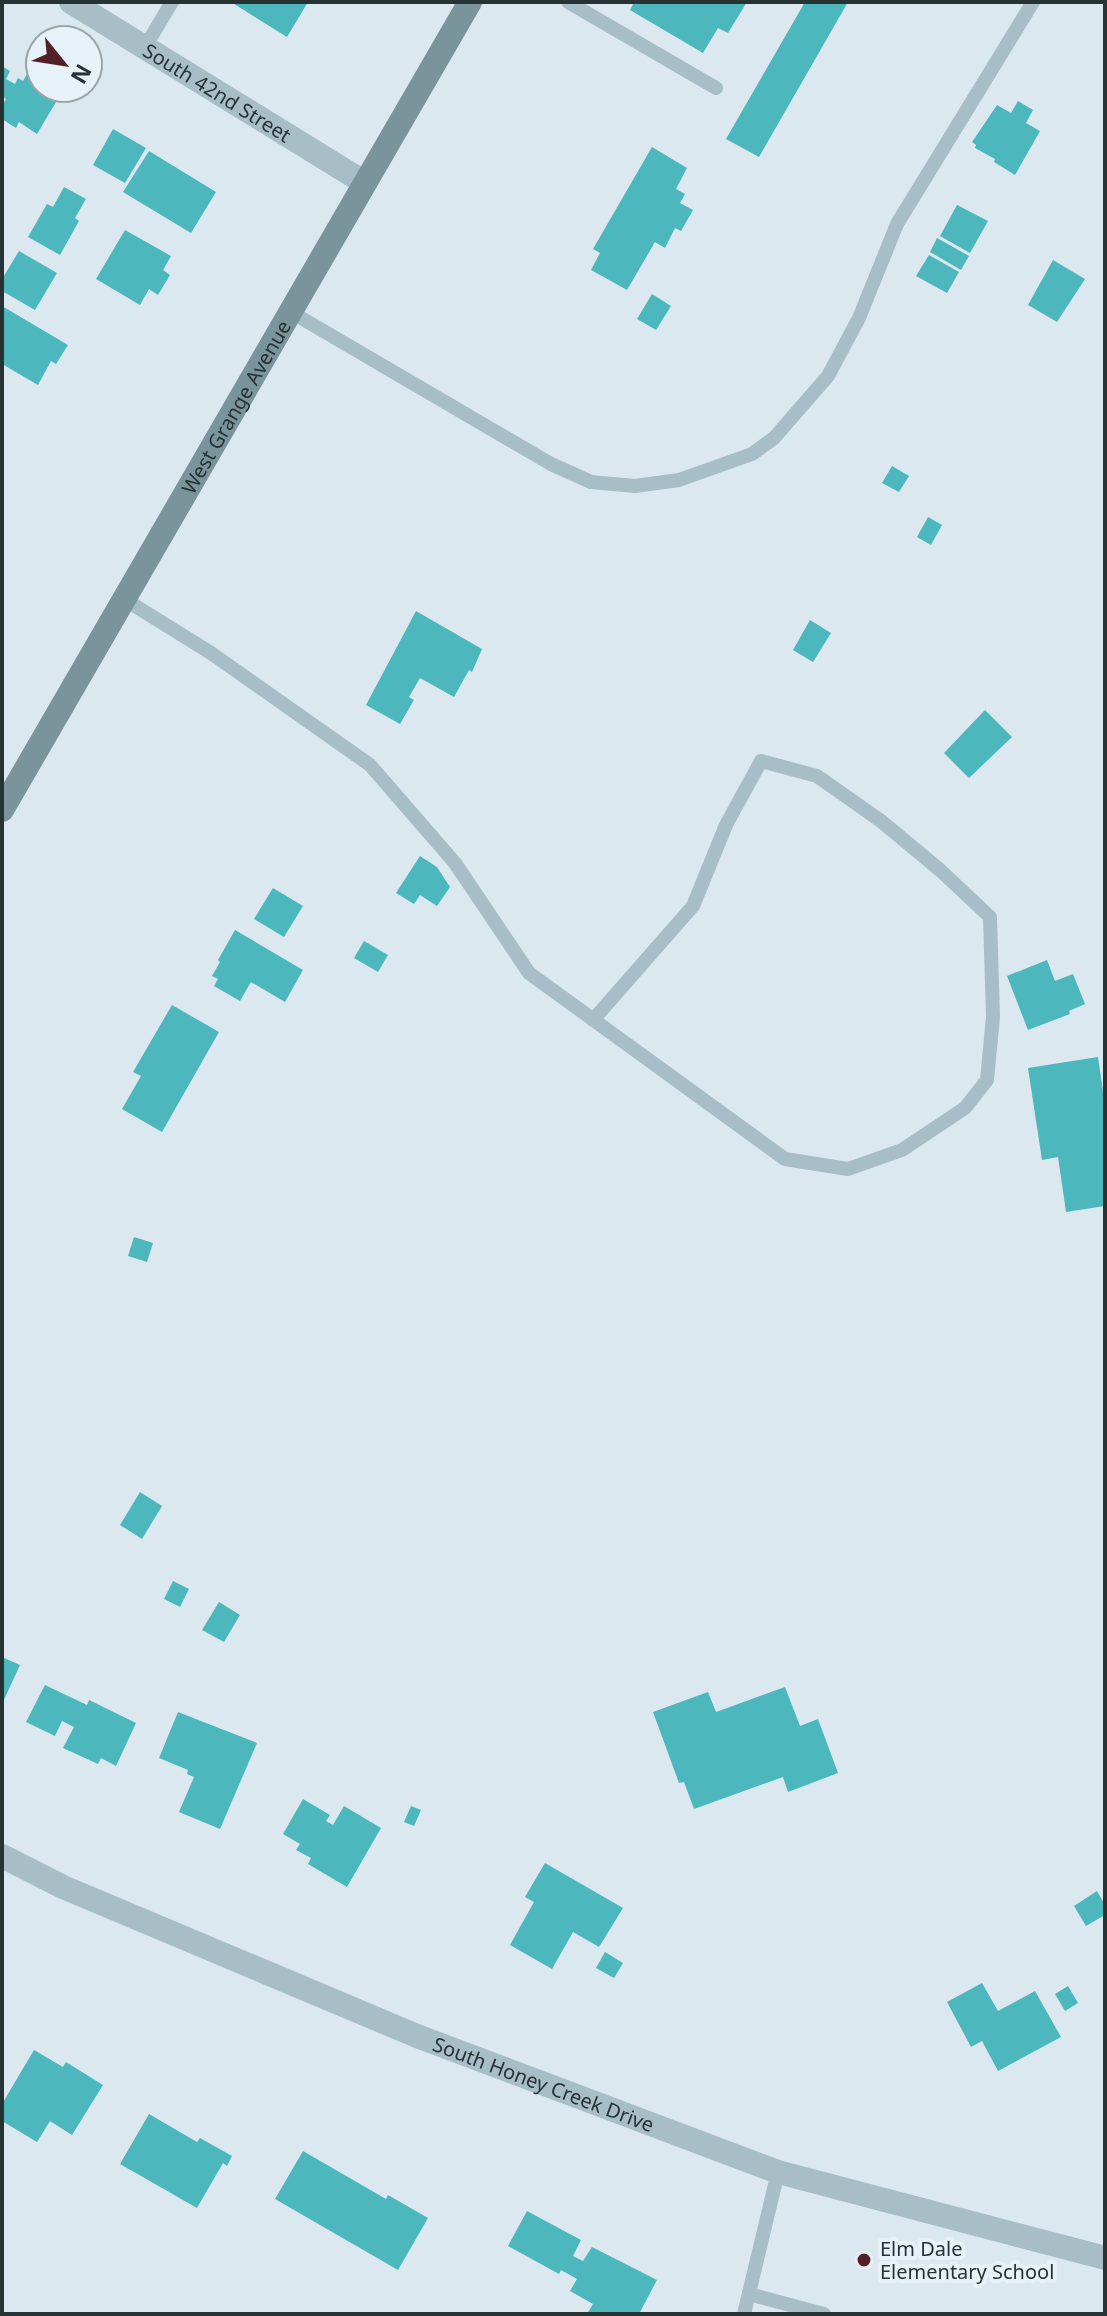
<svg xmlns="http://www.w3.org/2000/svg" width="1107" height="2316" viewBox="0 0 1107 2316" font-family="'Noto Sans',sans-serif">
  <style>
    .building { fill: #4cb7bd }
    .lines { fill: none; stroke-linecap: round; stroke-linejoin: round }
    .lane { stroke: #a8bec7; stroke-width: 14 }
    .street { stroke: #a8bec7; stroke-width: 24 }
    .secondary { stroke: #79949a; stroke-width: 24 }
    .poi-dot { fill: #522026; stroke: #e7f2f8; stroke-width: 3 }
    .labels { text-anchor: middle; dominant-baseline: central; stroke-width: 8; stroke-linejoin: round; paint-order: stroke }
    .street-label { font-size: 20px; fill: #273234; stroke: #e7f2f8 }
    .poi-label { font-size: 20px; fill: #273234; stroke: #e7f2f8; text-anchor: start }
  </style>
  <rect width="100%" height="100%" fill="#dbe8ef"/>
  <g class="building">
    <polygon points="231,2 308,2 287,37"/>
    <polygon points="634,2 747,2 728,33 718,28 703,53 630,10"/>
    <polygon points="805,2 848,2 759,157 726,139"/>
    <polygon points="2,66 10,71 6,79 15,84 18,78 23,81 28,72 40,79 37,85 40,88 59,97 37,134 19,122 16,128 2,119 2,106 6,99 2,96"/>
    <polygon points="1018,101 1033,110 1026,123 1040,131 1015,175 994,162 995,159 975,148 976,145 972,142 997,105 1011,113"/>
    <polygon points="113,129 146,148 125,183 93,165"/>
    <polygon points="652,147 687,168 676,189 685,194 680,203 693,210 681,231 675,228 665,248 655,242 627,290 591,270 600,253 593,249"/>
    <polygon points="149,151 216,192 191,233 123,192"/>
    <polygon points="64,187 86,199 75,218 79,221 60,255 28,237 47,204 53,207"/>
    <polygon points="957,205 988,221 970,253 940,236"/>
    <polygon points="125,230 171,256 163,270 170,275 158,295 149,289 140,305 96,279"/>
    <polygon points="937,238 969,256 961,270 930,252"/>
    <polygon points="19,251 57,273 35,310 2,291 2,279"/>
    <polygon points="929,255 959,272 947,293 916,276"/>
    <polygon points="1053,260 1085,279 1057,322 1028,305"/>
    <polygon points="652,294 671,306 656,330 637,319"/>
    <polygon points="2,306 68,345 56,364 51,361 38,385 2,364"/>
    <polygon points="892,466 909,476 899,492 882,483"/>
    <polygon points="928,517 942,525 931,545 917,537"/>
    <polygon points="416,611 482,649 472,672 469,670 454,697 420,678 409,697 414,700 400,724 366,705"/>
    <polygon points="810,620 831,633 813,662 793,650"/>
    <polygon points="985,710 1012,737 969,778 944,753"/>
    <polygon points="420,856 437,867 450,887 437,906 420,895 414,904 396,893"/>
    <polygon points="273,888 303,906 284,937 254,919"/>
    <polygon points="235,930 303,970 285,1002 251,982 240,1001 214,986 218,979 212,976 220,962 218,960"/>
    <polygon points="364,941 388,955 378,972 354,958"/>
    <polygon points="1047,960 1055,981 1073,974 1085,1004 1069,1011 1070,1014 1028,1030 1007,976"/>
    <polygon points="172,1005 219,1032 162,1132 122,1109 141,1076 133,1072"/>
    <polygon points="1098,1057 1105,1105 1105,1206 1066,1212 1058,1157 1042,1160 1028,1068"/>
    <polygon points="134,1237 153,1243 147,1262 128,1256"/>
    <polygon points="140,1492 162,1506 142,1539 120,1525"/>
    <polygon points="173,1581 189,1589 180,1607 164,1599"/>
    <polygon points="219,1602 240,1615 224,1642 202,1630"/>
    <polygon points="2,1657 20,1665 2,1704"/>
    <polygon points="45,1685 87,1705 89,1700 136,1723 116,1766 101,1758 98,1764 63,1748 74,1727 62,1721 55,1736 26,1722"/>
    <polygon points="785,1687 800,1726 818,1719 838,1773 788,1792 783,1777 694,1809 684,1782 679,1783 653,1712 708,1692 716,1712"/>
    <polygon points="178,1712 257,1743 220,1829 179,1812 194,1777 187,1774 188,1770 159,1758"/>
    <polygon points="303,1799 330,1815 326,1821 333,1825 344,1806 381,1828 347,1887 308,1864 311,1858 296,1850 300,1844 283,1834"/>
    <polygon points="411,1806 421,1810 414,1826 404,1822"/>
    <polygon points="545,1863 623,1908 599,1947 573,1932 552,1969 510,1945 534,1902 525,1897"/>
    <polygon points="1097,1891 1105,1905 1105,1915 1086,1926 1074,1906"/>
    <polygon points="605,1952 623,1963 614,1978 596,1968"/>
    <polygon points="982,1983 998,2011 1035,1991 1061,2037 998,2071 982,2041 971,2047 947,2002"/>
    <polygon points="1068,1986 1078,2003 1065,2011 1055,1994"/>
    <polygon points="34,2050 63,2067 66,2062 103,2085 72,2135 50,2121 37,2142 2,2121 2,2104"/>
    <polygon points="149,2114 197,2142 200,2138 232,2156 227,2166 223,2163 197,2208 120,2164"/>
    <polygon points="303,2151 386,2199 388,2195 428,2218 398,2270 275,2199"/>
    <polygon points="527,2211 581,2240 573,2256 583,2261 592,2247 657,2280 639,2314 587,2314 593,2304 570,2291 577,2279 561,2270 559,2274 508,2246"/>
  </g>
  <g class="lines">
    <g class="lane">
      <polyline points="568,2 716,88"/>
      <polyline points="145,47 172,2"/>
      <polyline points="291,312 551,464 591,482 635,486 679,480 752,454 774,438 828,376 859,318 897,224 1033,2"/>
      <polyline points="124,599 211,653 370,765 455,863 529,973 785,1159 848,1169 902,1150 965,1108 987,1080 993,1017 990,917 940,870 881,821 817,776 761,761 726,825 693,906 593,1020"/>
      <polyline points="749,2294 824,2314"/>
      <polyline points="744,2314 778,2172"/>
    </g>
    <g class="street">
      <path id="s1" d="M71,2L365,183"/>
      <path id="s2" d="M2,1856L63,1887L417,2036L778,2172L1105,2258"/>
    </g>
    <path class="secondary" id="s3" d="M2,810L470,2"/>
  </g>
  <circle class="poi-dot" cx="864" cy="2260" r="8"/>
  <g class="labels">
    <g class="street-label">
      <text stroke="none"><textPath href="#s1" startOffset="172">South 42nd Street</textPath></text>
      <text stroke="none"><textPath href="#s3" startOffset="466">West Grange Avenue</textPath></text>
      <text stroke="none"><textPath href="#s2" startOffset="588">South Honey Creek Drive</textPath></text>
    </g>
    <g class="poi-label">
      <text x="880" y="2248">Elm Dale<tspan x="880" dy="23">Elementary School</tspan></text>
    </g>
  </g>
  <rect width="1107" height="2316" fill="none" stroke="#273234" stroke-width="8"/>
  <g transform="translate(64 64) rotate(120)"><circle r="38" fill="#e7f2f8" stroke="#9aa5aa" stroke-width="2"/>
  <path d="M0-6L14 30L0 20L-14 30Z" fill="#522026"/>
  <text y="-12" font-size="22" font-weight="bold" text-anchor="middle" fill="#273234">N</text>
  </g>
</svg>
